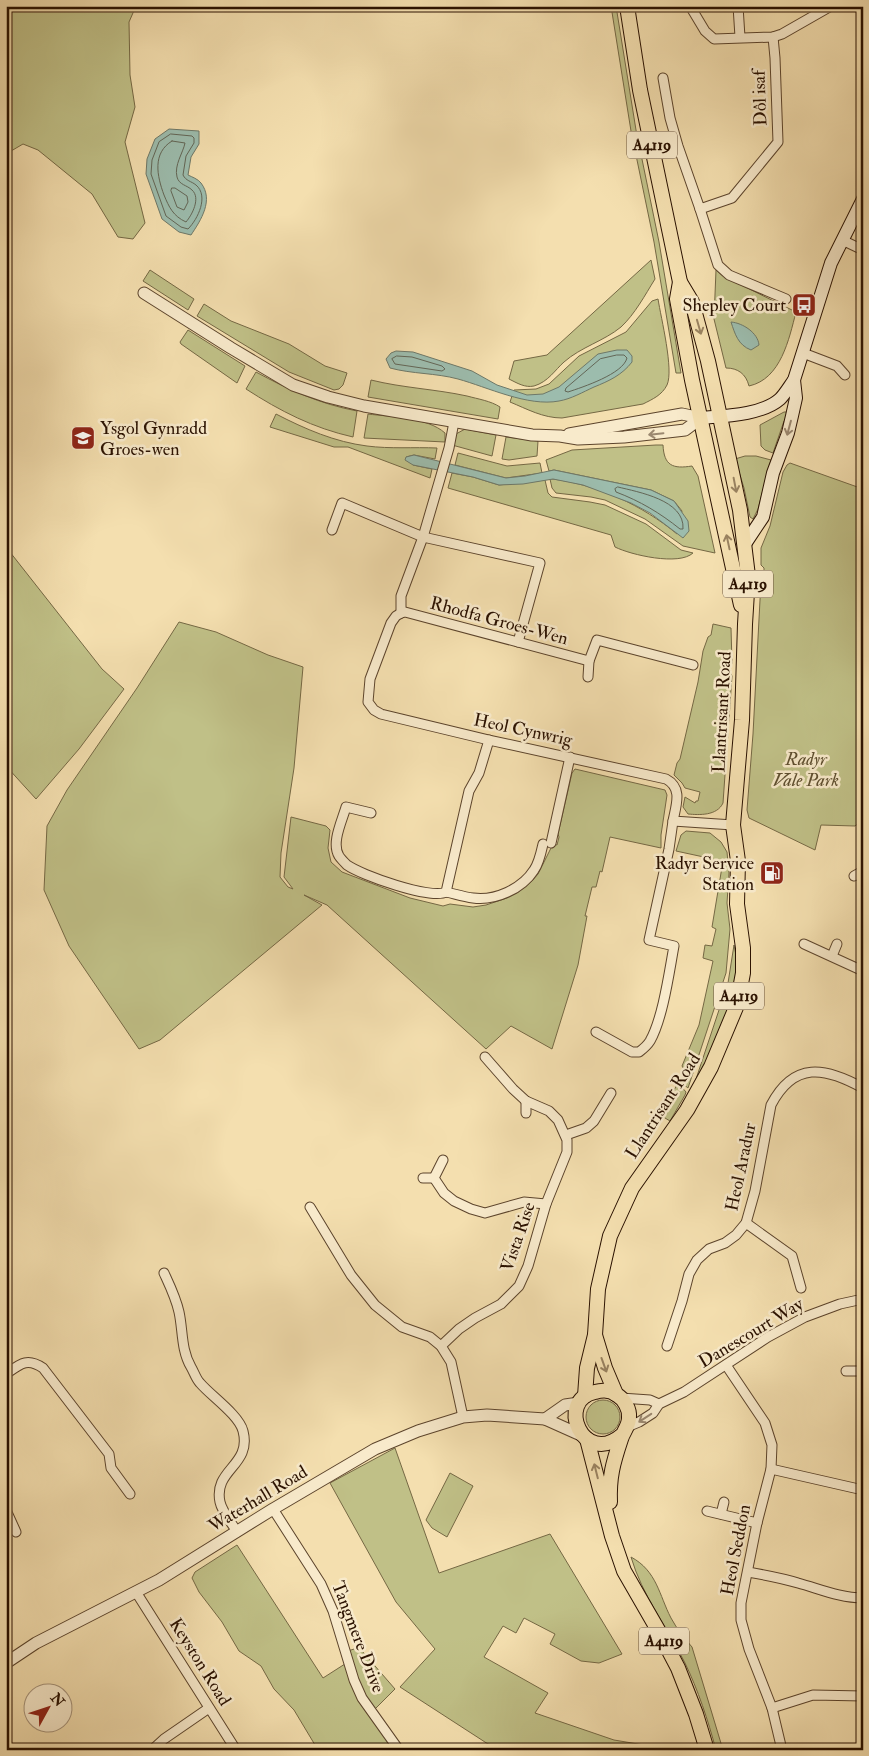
<svg xmlns="http://www.w3.org/2000/svg" width="869" height="1756" viewBox="0 0 869 1756" font-family="'IM FELL Double Pica',serif">
  <style>
    .green { fill: #c0c087; stroke: #756844 }
    .water { fill: #9cbcad; stroke: #6e7868 }
    .lines { fill: none; stroke-linecap: round; stroke-linejoin: round }
    .shore { stroke: #636656; stroke-width: 1 }
    .minor-casing { stroke: #5c442c; stroke-width: 11 }
    .tertiary-casing { stroke: #5c442c; stroke-width: 13 }
    .secondary-casing { stroke: #2a1100; stroke-width: 14 }
    .primary-casing { stroke: #2a1100; stroke-width: 16 }
    .minor { stroke: #f8eacb; stroke-width: 9 }
    .tertiary { stroke: #f8eacb; stroke-width: 11 }
    .secondary { stroke: #f8eacb; stroke-width: 12 }
    .primary { stroke: #f4dfaf; stroke-width: 14 }
    .oneway { stroke: #998260 }
    .oneway2 { stroke: #9b8870 }
    .labels { text-anchor: middle; dominant-baseline: central; stroke-width: 5; stroke-linejoin: round; paint-order: stroke }
    .shield { fill: #f8eacb; stroke: #68523d; stroke-width: 1 }
    .shield-label { font-size: 16px; font-weight: bold; fill: #2a1100 }
    .street-label { font-size: 18px; fill: #2a1100; stroke: #f8eacb }
    .poi-label { font-size: 18px; fill: #2a1100; stroke: #f8eacb; text-anchor: end }
    .park-label { font-size: 18px; font-style: italic; fill: #5e4e2f; stroke: #f8eacb }
  </style>
  <rect width="100%" height="100%" fill="#f4dfaf"/>
  <filter id="stains"><feTurbulence type="fractalNoise" baseFrequency=".004" numOctaves="4"/><feColorMatrix values="0 0 0 0 .2 0 0 0 0 .09 0 0 0 0 .02 0 0 0 .5 -.17"/></filter>
  <radialGradient id="worn" r=".72"><stop offset=".6" stop-color="#630" stop-opacity="0"/><stop offset="1" stop-color="#630" stop-opacity=".3"/></radialGradient>
  <g class="green">
    <polygon points="6,6 136,6 129,22 130,75 135,107 125,142 145,223 133,239 118,237 92,194 38,150 23,144 6,154"/>
    <polygon points="611,6 616,6 636,130 659,242 681,373 676,373 654,242 631,131"/>
    <path d="M651,260L655,279C645,295 635,314 621,327C604,341 581,347 564,362C555,370 548,382 534,386C525,388 517,383 509,379L514,361L547,355Z"/>
    <polygon points="150,270 194,299 188,310 143,281"/>
    <path d="M716,270L723,276L796,312C789,339 781,379 749,386C746,374 738,368 726,368L714,319Z"/>
    <path d="M658,299C661,318 674,370 667,385C662,395 653,399 643,404L562,418C543,418 527,409 510,402L514,390L536,389L549,384L579,356L626,332L652,301Z"/>
    <polygon points="204,304 231,321 289,344 325,366 347,373 343,385 339,389 334,390 289,372 197,316"/>
    <polygon points="188,330 245,366 237,383 181,344 180,342"/>
    <path d="M256,372C289,390 320,404 357,411L353,437C313,428 280,411 246,389Z"/>
    <path d="M371,380C403,388 435,389 467,396C478,399 491,401 500,407L498,419L368,397Z"/>
    <polygon points="784,412 787,412 789,416 784,421 773,453 765,450 761,446 760,425"/>
    <path d="M276,414C305,429 335,442 367,446C390,449 414,447 437,448L435,459L414,455L406,457L413,465L432,469L430,478L348,447H334L270,427Z"/>
    <path d="M368,414C391,417 427,417 445,433V442L364,438Z"/>
    <polygon points="465,429 496,435 492,456 452,445 456,434"/>
    <polygon points="506,437 538,441 537,456 509,460 502,459"/>
    <path d="M656,445H663C664,466 673,469 692,466L698,476L715,553L683,546L645,519L605,500L591,497L556,493L552,488L550,479H553C598,485 642,505 677,534L682,511L674,501L651,490L554,470L549,471L546,460L572,450Z"/>
    <polygon points="458,453 507,466 540,463 542,473 506,478 455,465"/>
    <polygon points="745,456 756,456 771,460 758,509 753,519 750,517 744,488 735,459"/>
    <polygon points="790,463 863,489 863,820 855,826 821,825 815,850 749,818 747,810 753,734 761,581 764,578 764,568 761,565 761,548 770,526 783,472 787,465"/>
    <path d="M452,473L473,477L499,485L545,480L548,493L552,497L590,502L605,505L646,524L681,550L693,553C679,566 631,555 615,547L611,535L448,488Z"/>
    <polygon points="6,547 102,669 124,689 79,749 36,799 6,766"/>
    <polygon points="179,622 216,632 268,655 303,667 294,768 281,853 280,877 288,887 293,889 284,877 291,817 326,826 330,830 328,848 331,862 342,872 410,898 443,906 450,904 473,907 486,905 507,898 517,893 532,881 538,874 553,844 557,845 559,837 558,834 572,773 575,769 665,790 667,795 661,835 661,848 610,837 602,872 600,871 596,887 592,887 585,916 587,916 578,965 552,1049 511,1026 486,1049 327,905 304,895 322,905 160,1040 139,1049 69,946 44,890 47,826 67,790 137,688"/>
    <path d="M713,624L731,628L732,663C729,668 729,670 732,676L723,803C717,816 699,815 688,814L683,807L685,797L695,803L696,801H698L700,792L685,788L682,783L674,775L677,763L680,759L698,682L703,651L708,637L711,635Z"/>
    <polygon points="686,831 710,833 721,842 727,852 729,873 727,903 730,929 726,973 688,1088 683,1084 687,1074 682,1066 699,1025 713,961 703,958 705,945 712,946 716,929 712,927 722,867 713,864 713,859 676,851 681,835"/>
    <path d="M734,945C735,952 737,957 737,964C739,1006 713,1048 695,1082L728,983Z"/>
    <polygon points="678,1083 686,1092 685,1095 670,1121 660,1115"/>
    <circle cx="603" cy="1417" r="17"/>
    <polygon points="395,1448 439,1573 550,1534 622,1654 599,1663 581,1661 550,1644 555,1634 524,1618 516,1633 503,1626 484,1657 548,1693 535,1713 614,1740 662,1748 700,1750 517,1750 488,1744 400,1687 435,1649 396,1602 330,1483"/>
    <polygon points="450,1473 473,1486 447,1537 432,1528 426,1520"/>
    <polygon points="237,1545 323,1678 348,1662 345,1652 357,1648 362,1651 395,1689 372,1712 399,1750 318,1750 294,1710 274,1689 261,1666 239,1651 222,1622 199,1592 192,1578 195,1572"/>
    <path d="M631,1557C657,1571 659,1595 671,1618C677,1629 684,1638 692,1647L723,1750H716C708,1720 698,1690 685,1663C667,1627 642,1595 631,1557Z"/>
  </g>
  <g class="water">
    <path d="M169,129L199,131V144L191,157L188,175C192,177 198,179 201,183C214,200 201,220 191,235L179,232L162,219L146,174L147,159L155,139Z"/>
    <path d="M731,322C743,323 758,333 759,345L751,350C738,345 735,334 731,322Z"/>
    <path d="M617,350H627L632,356V362C622,375 609,381 594,387C583,392 571,399 559,401C528,407 487,387 458,379C436,373 412,374 390,368L386,359L391,353L396,351L413,352L472,371L497,385L527,395L543,394L559,387L598,354Z"/>
    <polygon points="414,455 506,478 525,476 554,470 651,490 674,501 688,521 689,531 683,538 650,513 631,503 583,485 553,479 523,484 499,485 473,477 413,465 405,460 406,457"/>
  </g>
  <g class="lines">
    <g class="shore">
      <path d="M171,134L192,136L194,138V143L186,156L183,175C186,181 191,181 196,185C209,196 198,219 188,229L181,227L166,216L151,174L152,160L159,142Z"/>
      <path d="M172,141L185,143C183,153 174,165 177,177C179,185 187,185 192,190C201,198 192,215 186,222C173,216 169,207 164,195C157,176 152,153 172,141Z"/>
      <polygon points="172,188 175,188 187,196 188,202 184,210 177,207 171,191"/>
      <path d="M617,355H624L627,358C623,374 583,387 568,392L565,391L566,388L600,359Z"/>
      <polygon points="397,356 412,357 442,366 445,369 442,371 395,364 392,359"/>
      <path d="M618,487C638,492 685,500 683,529H680C660,513 640,501 616,492L615,489Z"/>
    </g>
    <defs>
      <g id="minor">
        <polyline points="690,6 705,31 714,39 773,37 782,34 831,6"/>
        <polyline points="738,6 740,37"/>
        <polyline points="663,78 670,118 678,146 700,209 732,198 778,142 775,58 773,37"/>
        <polyline points="700,209 718,265 729,275 786,299"/>
        <polyline points="842,240 863,250"/>
        <polyline points="803,353 837,366 845,375"/>
        <polyline points="332,530 342,503 423,537 540,563 518,642"/>
        <path d="M401,613L396,616L391,623L370,679L368,702L374,710L381,714L489,740L666,779C683,788 676,805 673,821L733,825"/>
        <polyline points="401,613 405,612 589,661 597,640 693,665"/>
        <polyline points="401,613 401,596 423,537 449,448 454,422"/>
        <polyline points="588,677 589,661"/>
        <path d="M371,813L346,807C342,821 331,843 339,856C341,859 345,863 347,865C361,875 431,900 446,892L469,791L479,773L489,740"/>
        <polyline points="551,843 570,757"/>
        <polyline points="854,876 863,871"/>
        <path d="M446,892C455,894 464,897 473,898C495,901 522,889 534,870C539,863 541,853 543,844"/>
        <polyline points="804,944 863,971"/>
        <polyline points="832,956 837,944"/>
        <path d="M596,1032L632,1052H639C643,1049 647,1046 650,1041C663,1018 669,973 674,946L649,940L669,849L673,821"/>
        <polyline points="526,1113 526,1101"/>
        <polyline points="566,1135 586,1128 594,1121 611,1093"/>
        <polyline points="443,1160 434,1178 444,1193 454,1201 471,1209 485,1213 524,1202 546,1204"/>
        <polyline points="423,1178 434,1178"/>
        <polyline points="310,1207 351,1275 375,1305 402,1327 430,1337 441,1346 451,1362 463,1417"/>
        <polyline points="746,1223 792,1256 801,1288"/>
        <path d="M164,1273C170,1286 176,1298 179,1312C183,1330 181,1350 191,1367C194,1372 196,1379 200,1383C211,1396 239,1415 243,1431C252,1466 213,1469 220,1502C222,1512 232,1523 237,1532"/>
        <polyline points="441,1346 459,1329 475,1318 501,1304 519,1286 528,1266 546,1204 567,1152 567,1140 558,1120 549,1111 526,1101 513,1089 485,1057"/>
        <path d="M667,1346L682,1301L689,1274L697,1260L709,1249L725,1243L736,1235L746,1223L755,1191L771,1105C794,1061 825,1067 863,1088"/>
        <polyline points="726,1365 765,1423 772,1445 771,1469 757,1523 741,1603 741,1620 749,1649 772,1708 782,1750"/>
        <polyline points="846,1371 863,1371"/>
        <path d="M6,1374C20,1364 27,1357 43,1368L109,1454L111,1468L130,1494"/>
        <polyline points="621,1398 650,1400 659,1404"/>
        <polyline points="627,1427 639,1422 653,1413 659,1404 684,1392 768,1337 805,1317 840,1304 863,1299"/>
        <polyline points="771,1469 863,1490"/>
        <polyline points="273,1509 321,1584 333,1611 354,1680 362,1698 399,1750"/>
        <polyline points="6,1510 16,1532"/>
        <polyline points="707,1511 757,1523"/>
        <polyline points="721,1514 724,1502"/>
        <path d="M748,1572C765,1575 782,1578 798,1583C820,1589 840,1598 863,1598"/>
        <polyline points="136,1592 236,1750"/>
        <polyline points="772,1708 813,1695 863,1696"/>
        <polyline points="152,1750 164,1739 209,1708"/>
      </g>
      <g id="tertiary">
        <polyline points="144,293 231,348 293,385 328,397 364,406 532,435 560,436 578,439 624,437 685,430 701,418"/>
        <polyline points="569,434 682,414 701,418"/>
        <polyline points="545,1419 565,1405 579,1403"/>
        <polyline points="6,1663 36,1643 159,1580 273,1509 375,1449 418,1431 463,1417 487,1415 545,1419 583,1436"/>
      </g>
      <g id="secondary">
        <path d="M701,418C724,416 762,415 780,399C785,394 789,387 794,380L831,263L863,199"/>
        <polyline points="745,544 763,517 773,473 788,433 792,416 796,398 794,380"/>
      </g>
      <g id="primary">
        <polyline points="680,282 677,299 692,380 741,605"/>
        <polyline points="595,1335 605,1368 616,1394"/>
        <polyline points="585,1396 587,1368 595,1335 598,1289 610,1236 632,1188 687,1110 711,1067 737,1005 743,973 743,948 737,904 738,861 733,825 742,720 745,624 748,576 740,510 708,361 692,302 680,282 640,90 627,6"/>
        <polyline points="587,1439 612,1536 624,1571 658,1630 678,1668 696,1714 707,1750"/>
        <path d="M610,1502C609,1477 613,1463 621,1439C623,1432 629,1426 629,1418C630,1409 624,1399 617,1395C611,1390 602,1390 595,1392C555,1400 583,1468 622,1435"/>
      </g>
    </defs>
    <use href="#minor" class="minor-casing"/>
    <use href="#tertiary" class="tertiary-casing"/>
    <use href="#secondary" class="secondary-casing"/>
    <use href="#primary" class="primary-casing"/>
    <use href="#minor" class="minor"/>
    <use href="#tertiary" class="tertiary"/>
    <use href="#secondary" class="secondary"/>
    <use href="#primary" class="primary"/>
  </g>
  <defs><path id="oneway-shaft" d="M-6 0H5M1.5-3L5.5 0L1.5 3" fill="none" stroke-width="1.6" stroke-linecap="round" stroke-linejoin="round" transform="scale(1.25)"/></defs>
  <g class="oneway">
    <use href="#oneway-shaft" transform="translate(699 327) rotate(74)"/>
    <use href="#oneway-shaft" transform="translate(735 485) rotate(79)"/>
    <use href="#oneway-shaft" transform="translate(728 542) rotate(-102)"/>
    <use href="#oneway-shaft" transform="translate(604 1365) rotate(70)"/>
    <use href="#oneway-shaft" transform="translate(596 1471) rotate(-104)"/>
  </g>
  <g class="oneway2">
    <use href="#oneway-shaft" transform="translate(789 428) rotate(105)"/>
    <use href="#oneway-shaft" transform="translate(656 434) rotate(174)"/>
    <use href="#oneway-shaft" transform="translate(645 1418) rotate(147)"/>
  </g>
  <defs>
    <symbol id="bus-square" viewBox="-11 -11 22 22"><rect x="-9" y="-9" width="18" height="18" rx="4" fill="#8f2418" stroke="#f8eacb"/><path d="M-5-6H5V4H4V6H2V4H-2V6H-4V4H-5ZM-3.5-4V0h7V-4ZM-3.5 1.2v1.5H-2V1.2ZM2 1.2v1.5H3.5V1.2Z" fill="#fff"/></symbol>
    <symbol id="school-square" viewBox="-11 -11 22 22"><rect x="-9" y="-9" width="18" height="18" rx="4" fill="#8f2418" stroke="#f8eacb"/><path d="M0-5L7-2L0 1L-7-2ZM-4 1L0 2.5L4 1V4Q0 6-4 4Z" fill="#fff"/></symbol>
    <symbol id="fuel-square" viewBox="-11 -11 22 22"><rect x="-9" y="-9" width="18" height="18" rx="4" fill="#8f2418" stroke="#f8eacb"/><path d="M-5.5-6h7V0h2V4h1.3V-2.5L3-4.5l.8-.8L6-3V5H2.5V1h-1V6h-7ZM-4.2-4.7v3.2H.2V-4.7Z" fill="#fff"/></symbol>
  </defs>
  <g fill-rule="evenodd">
    <use href="#bus-square" x="790" y="291" width="28" height="28"/>
    <use href="#school-square" x="69" y="424" width="28" height="28"/>
    <use href="#fuel-square" x="758" y="859" width="28" height="28"/>
  </g>
  <g class="labels">
    <g class="shield">
      <rect x="627" y="131.5" width="50" height="27" rx="4"/>
      <rect x="723" y="570.5" width="50" height="27" rx="4"/>
      <rect x="714" y="982.5" width="50" height="27" rx="4"/>
      <rect x="639" y="1627.5" width="50" height="27" rx="4"/>
    </g>
    <g class="shield-label">
      <text x="652" y="145">A4119</text>
      <text x="748" y="584">A4119</text>
      <text x="739" y="996">A4119</text>
      <text x="664" y="1641">A4119</text>
    </g>
    <g class="street-label">
      <text transform="translate(760 98) rotate(-92)">Dôl isaf</text>
      <text transform="translate(499 621) rotate(15)">Rhodfa Groes-Wen</text>
      <text transform="translate(722 712) rotate(-87)">Llantrisant Road</text>
      <text transform="translate(523 730) rotate(12)">Heol Cynwrig</text>
      <text transform="translate(663 1106) rotate(-57)">Llantrisant Road</text>
      <text transform="translate(741 1167) rotate(-78)">Heol Aradur</text>
      <text transform="translate(518 1237) rotate(-71)">Vista Rise</text>
      <text transform="translate(751 1333) rotate(-31)">Danescourt Way</text>
      <text transform="translate(258 1499) rotate(-31)">Waterhall Road</text>
      <text transform="translate(736 1550) rotate(-79)">Heol Seddon</text>
      <text transform="translate(358 1637) rotate(69)">Tangmere Drive</text>
      <text transform="translate(200 1662) rotate(58)">Keyston Road</text>
    </g>
    <g class="poi-label">
      <text x="786" y="305">Shepley Court</text>
      <text x="100" y="428" text-anchor="start">Ysgol Gynradd<tspan x="100" dy="21">Groes-wen</tspan></text>
      <text x="754" y="863">Radyr Service<tspan x="754" dy="21">Station</tspan></text>
    </g>
    <g class="park-label">
      <text x="806" y="759">Radyr<tspan x="806" dy="21">Vale Park</tspan></text>
    </g>
  </g>
  <rect width="869" height="1756" fill="none" stroke="#f4dfaf" stroke-width="25"/>
  <rect x="8" y="8" width="854" height="1741" fill="none" stroke="#2a1100" stroke-width="2.5"/>
  <rect x="12" y="12" width="844" height="1731" fill="none" stroke="#2a1100"/>
  <g transform="translate(48 1708) rotate(50)"><circle r="24" fill="#f8eacb" stroke="#a6937a"/>
  <path d="M0-4L9 19L0 12L-9 19Z" fill="#8f2418"/>
  <text y="-8" font-size="14" font-weight="bold" text-anchor="middle" fill="#2a1100">N</text>
  </g>
  <rect width="100%" height="100%" filter="url(#stains)"/>
  <rect width="100%" height="100%" fill="url(#worn)"/>
</svg>
